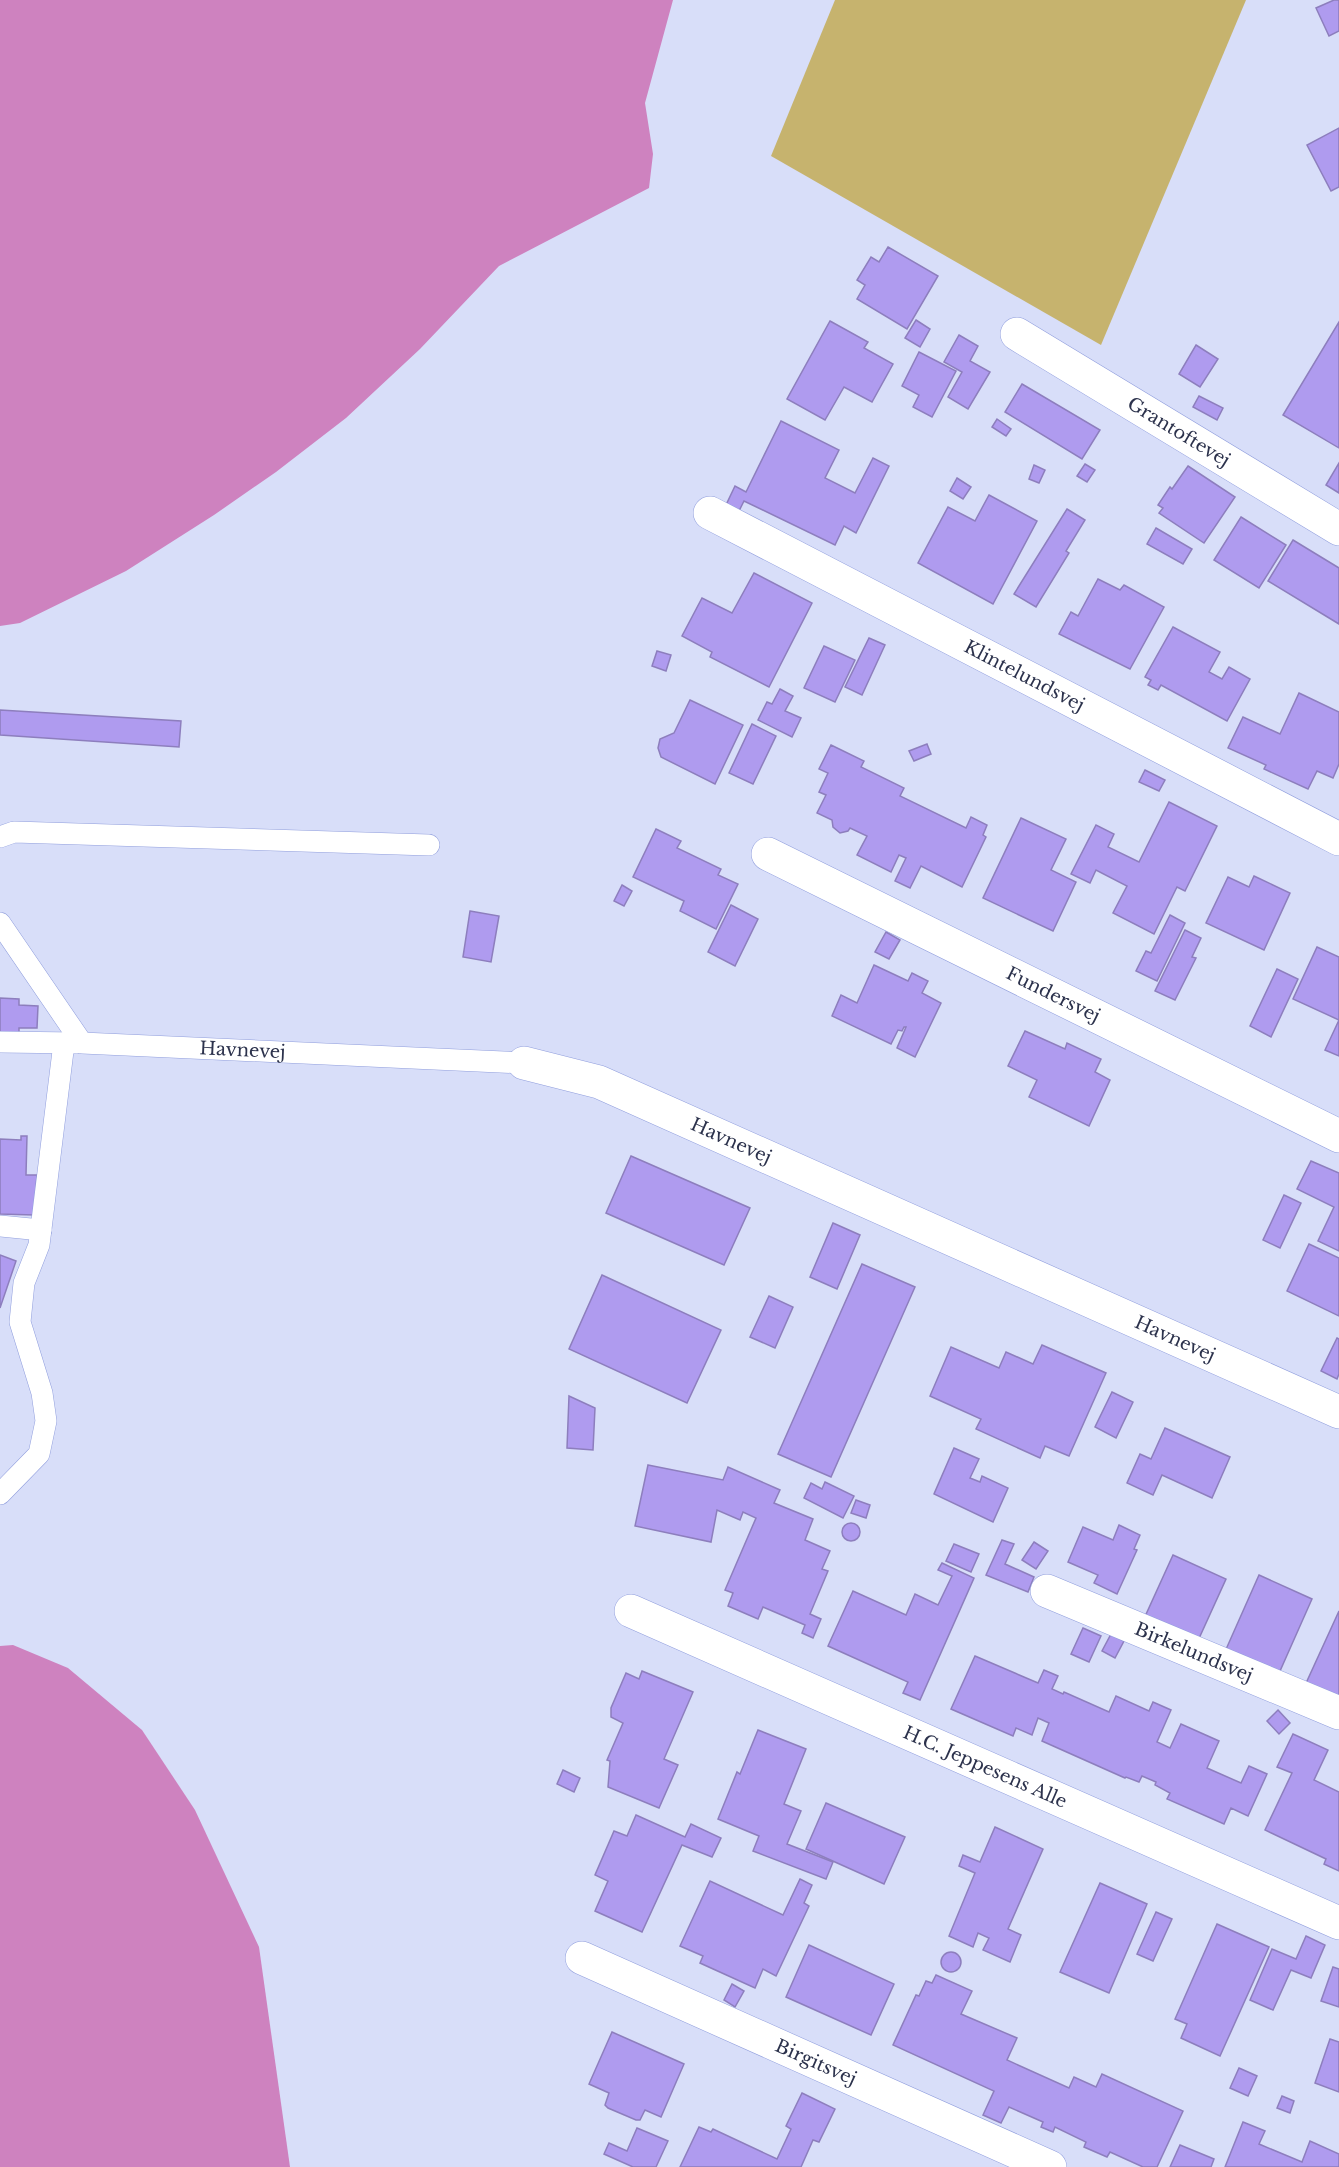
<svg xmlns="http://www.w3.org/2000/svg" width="1339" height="2167" viewBox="0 0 1339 2167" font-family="'Libre Baskerville',serif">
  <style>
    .green { fill: #c6b36e }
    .water { fill: #ce82bf }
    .building { fill: #af9bef; stroke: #8d7ebd; stroke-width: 1.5 }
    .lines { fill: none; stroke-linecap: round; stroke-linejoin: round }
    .service-casing { stroke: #909edd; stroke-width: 22 }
    .minor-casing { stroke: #909edd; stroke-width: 34 }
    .service { stroke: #fff; stroke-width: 21 }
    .minor { stroke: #fff; stroke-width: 33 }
    .labels { text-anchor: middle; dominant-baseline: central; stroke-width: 5; stroke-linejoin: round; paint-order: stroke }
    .street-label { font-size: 18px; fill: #2c324c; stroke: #d8def9 }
  </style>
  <rect width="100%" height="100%" fill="#d8def9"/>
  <polygon class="green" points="835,0 1246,0 1101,345 771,156"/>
  <g class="water">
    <polygon points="0,0 673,0 645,103 653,154 649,188 499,266 420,349 346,418 276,472 214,515 126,571 20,623 0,626"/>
    <polygon points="13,1645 68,1668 142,1730 195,1810 259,1947 290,2167 0,2167 0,1646"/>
  </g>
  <g class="building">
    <polygon points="1334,0 1339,0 1339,31 1329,36 1316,8"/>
    <polygon points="1339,128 1339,187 1331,191 1307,145"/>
    <polygon points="888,247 938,276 907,329 857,299 865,285 857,280 871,257 879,262"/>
    <polygon points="916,320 930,329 920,347 905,338"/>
    <polygon points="830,321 868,342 864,348 893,364 872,402 844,387 825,420 787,399"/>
    <polygon points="1339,322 1339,448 1283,415"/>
    <polygon points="959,335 978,346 970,361 990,372 968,409 948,397 962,372 944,362"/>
    <polygon points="1196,345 1218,359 1200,387 1179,374"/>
    <polygon points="919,352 956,371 932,417 913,407 919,395 902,386"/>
    <polygon points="1022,384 1100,430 1082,459 1005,412"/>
    <polygon points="1199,396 1223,408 1217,420 1193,407"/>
    <polygon points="997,419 1011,429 1006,436 992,427"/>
    <polygon points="781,421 839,450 825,478 855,493 873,458 889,466 856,533 844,526 835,545 744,501 739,511 726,505 735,486 746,492"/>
    <polygon points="1339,463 1339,493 1326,485"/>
    <polygon points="1085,464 1095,470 1087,482 1077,476"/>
    <polygon points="1034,465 1045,470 1039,483 1029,479"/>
    <polygon points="1188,466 1235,497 1204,543 1159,513 1163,508 1158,505 1170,487 1172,489"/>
    <polygon points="957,478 971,487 963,499 950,491"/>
    <polygon points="989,495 1037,521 993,604 918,563 948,507 975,521"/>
    <polygon points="1067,509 1085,520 1066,551 1069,553 1036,607 1014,594"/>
    <polygon points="1241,517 1286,545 1259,588 1214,560"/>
    <polygon points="1156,528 1192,549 1183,564 1147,544"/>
    <polygon points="1293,540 1339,568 1339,624 1268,581"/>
    <polygon points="754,573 812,603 769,687 710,657 712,652 682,636 702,598 732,613"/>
    <polygon points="1098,579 1120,590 1124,585 1164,607 1130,669 1059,634 1071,612 1078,616"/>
    <polygon points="1173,627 1220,652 1209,672 1222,679 1229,667 1250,679 1227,721 1161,685 1158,690 1148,685 1151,680 1145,677"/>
    <polygon points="869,638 885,645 862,695 845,687"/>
    <polygon points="824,646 855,660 835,702 804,688"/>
    <polygon points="657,651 671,655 666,671 652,666"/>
    <polygon points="780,689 793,696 785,711 801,718 792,737 758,720 767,702 772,704"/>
    <polygon points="1299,693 1339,712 1339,764 1333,778 1317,771 1308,789 1264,769 1266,765 1228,748 1243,717 1280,734"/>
    <polygon points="690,700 743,725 715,784 661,757 658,748 660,739 674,733"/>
    <polygon points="0,710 181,721 179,747 0,735"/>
    <polygon points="752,724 776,736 753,784 729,773"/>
    <polygon points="927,744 931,754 914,761 909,751"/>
    <polygon points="831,745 864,761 861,767 904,788 900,796 966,828 971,817 987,825 983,835 986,837 962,887 921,866 910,888 895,881 906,858 899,855 891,872 857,855 867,836 850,828 848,831 840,833 833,827 832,820 817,813 826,795 819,792 828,773 819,769"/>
    <polygon points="1145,770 1165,780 1159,791 1139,782"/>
    <polygon points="1169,802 1217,826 1185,891 1177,887 1154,934 1113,913 1127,886 1096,870 1090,883 1071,874 1096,825 1114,834 1108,847 1139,862"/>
    <polygon points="1021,818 1066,839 1051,870 1076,882 1053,931 983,898"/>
    <polygon points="656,829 681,841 677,848 721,869 718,875 738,884 716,929 680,911 684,901 633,877"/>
    <polygon points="1254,876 1290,893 1264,950 1206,923 1228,877 1249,887"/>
    <polygon points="622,885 632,891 624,906 614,901"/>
    <polygon points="731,905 758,919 735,966 708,952"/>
    <polygon points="470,911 499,916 491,962 463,957"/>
    <polygon points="1170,915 1185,923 1157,981 1136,971 1146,951 1151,953"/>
    <polygon points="1185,930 1201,938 1192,957 1196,958 1175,1000 1155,991"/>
    <polygon points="886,932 900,940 889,959 875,952"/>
    <polygon points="1317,947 1339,957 1339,1056 1325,1050 1339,1020 1293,999"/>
    <polygon points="874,965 908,981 912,973 928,981 922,993 941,1003 915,1057 897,1048 906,1027 904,1027 902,1031 898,1030 891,1044 832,1016 841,995 857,1003"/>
    <polygon points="1277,969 1298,979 1271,1037 1250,1026"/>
    <polygon points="0,998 19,999 19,1005 38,1006 37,1028 19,1028 19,1036 0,1036"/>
    <polygon points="1025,1031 1065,1049 1067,1043 1101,1059 1095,1072 1110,1080 1089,1126 1029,1097 1037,1080 1008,1066"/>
    <polygon points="21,1136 27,1136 26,1175 37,1175 34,1215 0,1214 0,1139 21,1140"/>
    <polygon points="631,1156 750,1208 724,1265 606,1213"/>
    <polygon points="1311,1161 1339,1173 1339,1251 1318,1241 1334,1207 1297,1189"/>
    <polygon points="1284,1195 1301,1203 1280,1248 1263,1240"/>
    <polygon points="833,1223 860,1235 837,1289 810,1277"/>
    <polygon points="1309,1244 1339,1258 1339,1316 1287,1291"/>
    <polygon points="0,1255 16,1261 0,1308"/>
    <polygon points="862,1264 915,1287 831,1477 778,1454"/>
    <polygon points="602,1275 721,1330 687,1403 569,1349"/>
    <polygon points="769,1296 793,1307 775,1348 750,1337"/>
    <polygon points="1337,1338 1339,1339 1339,1374 1337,1379 1321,1371"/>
    <polygon points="1042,1345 1106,1373 1069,1456 1045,1446 1040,1458 976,1429 981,1419 930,1396 951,1347 999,1368 1006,1352 1033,1364"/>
    <polygon points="1112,1392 1133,1402 1116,1438 1095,1427"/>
    <polygon points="569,1396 595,1408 593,1450 567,1448"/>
    <polygon points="1165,1428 1230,1457 1212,1498 1162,1475 1153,1495 1127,1483 1140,1454 1151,1459"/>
    <polygon points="954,1448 979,1459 970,1478 980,1482 982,1476 1008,1488 993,1522 934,1494"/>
    <polygon points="648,1465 723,1480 728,1467 780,1490 774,1503 813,1519 805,1540 830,1551 822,1569 828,1571 810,1614 821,1619 813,1638 802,1633 805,1625 763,1607 758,1619 728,1606 733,1593 725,1590 756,1518 743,1512 740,1520 717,1510 711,1542 635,1526"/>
    <polygon points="825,1482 854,1496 843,1518 804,1498 811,1483 822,1489"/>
    <polygon points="856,1500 870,1505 866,1518 851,1513"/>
    <circle cx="851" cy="1532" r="9"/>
    <polygon points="1119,1525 1140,1535 1134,1549 1137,1550 1117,1594 1094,1583 1098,1575 1068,1562 1083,1527 1113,1540"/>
    <polygon points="1002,1540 1014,1544 1005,1564 1034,1577 1028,1592 986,1575"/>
    <polygon points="1034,1542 1048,1551 1036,1569 1022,1560"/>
    <polygon points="954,1544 979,1554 971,1572 946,1561"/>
    <polygon points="1173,1555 1226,1579 1196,1645 1143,1621"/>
    <polygon points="942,1563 974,1578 920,1700 903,1693 908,1682 828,1646 853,1591 906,1615 915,1594 938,1605 952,1576 938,1570"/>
    <polygon points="1259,1575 1312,1599 1276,1680 1223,1656"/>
    <polygon points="1339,1611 1339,1709 1302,1692"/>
    <polygon points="1083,1628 1101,1636 1089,1662 1071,1654"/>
    <polygon points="1111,1634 1124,1641 1115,1658 1102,1651"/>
    <polygon points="975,1656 1038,1683 1044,1670 1058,1676 1052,1689 1063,1694 1064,1692 1109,1712 1116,1696 1149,1711 1153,1702 1171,1710 1157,1742 1170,1748 1181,1724 1219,1741 1207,1768 1241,1783 1249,1766 1267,1774 1248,1816 1231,1808 1224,1824 1167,1799 1170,1793 1155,1785 1156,1782 1142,1776 1139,1782 1126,1777 1125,1778 1042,1741 1049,1723 1038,1718 1032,1735 1016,1728 1013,1736 951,1709"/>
    <polygon points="642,1671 693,1692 664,1759 678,1765 659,1808 608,1787 610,1761 607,1760 623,1723 611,1717 611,1708 626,1673 639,1679"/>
    <polygon points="1278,1710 1290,1723 1279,1734 1267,1721"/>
    <polygon points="758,1730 806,1749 784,1804 801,1811 787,1844 833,1862 826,1879 753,1851 759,1836 718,1819 737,1772 740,1774"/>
    <polygon points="1293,1734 1328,1750 1314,1780 1339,1792 1339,1871 1324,1864 1326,1859 1265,1830 1292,1773 1277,1767"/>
    <polygon points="563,1770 580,1778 574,1792 557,1784"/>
    <polygon points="826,1803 905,1837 884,1884 806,1849"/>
    <polygon points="636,1815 685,1837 691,1824 721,1838 712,1857 682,1845 642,1932 595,1911 608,1881 595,1875 614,1831 627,1836"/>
    <polygon points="995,1827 1043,1849 1008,1929 1021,1935 1010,1962 983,1950 989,1938 978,1933 973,1947 949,1936 975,1873 959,1866 963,1855 980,1862"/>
    <polygon points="800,1879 812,1885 804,1903 809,1906 776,1976 763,1969 755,1988 700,1963 703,1956 680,1946 710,1881 783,1915"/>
    <polygon points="1100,1883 1147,1904 1109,1993 1060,1972"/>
    <polygon points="1156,1912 1172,1919 1153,1961 1137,1954"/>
    <polygon points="1217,1924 1269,1947 1220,2056 1181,2038 1187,2024 1175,2019"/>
    <polygon points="1306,1936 1325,1945 1311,1978 1291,1970 1273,2010 1250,2000 1272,1949 1296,1959"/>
    <polygon points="809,1945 894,1984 871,2035 786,1997"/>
    <circle cx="951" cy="1962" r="10"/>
    <polygon points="1333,1967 1339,1969 1339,2007 1321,2001"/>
    <polygon points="936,1975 972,1991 961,2014 1017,2038 1007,2060 1069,2088 1074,2077 1096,2087 1102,2074 1183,2111 1157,2167 1143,2167 1110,2152 1107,2157 1084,2147 1086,2142 1055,2127 1053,2132 1041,2127 1043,2122 1009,2107 1001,2123 983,2115 994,2091 893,2045 916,1995 919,1996 926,1981 932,1983"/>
    <polygon points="732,1984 744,1991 735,2007 724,2000"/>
    <polygon points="612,2032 684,2064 661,2117 645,2110 640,2120 636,2120 608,2108 605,2105 609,2093 589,2084"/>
    <polygon points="1330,2039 1339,2042 1339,2092 1315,2083"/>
    <polygon points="1239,2068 1257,2076 1248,2096 1230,2088"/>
    <polygon points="802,2093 835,2109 819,2142 813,2140 801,2167 680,2167 699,2127 711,2132 713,2129 777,2159 791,2129 786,2126"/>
    <polygon points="1282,2096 1294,2101 1290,2113 1277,2108"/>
    <polygon points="1243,2122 1265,2131 1259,2144 1302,2162 1310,2141 1339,2154 1339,2167 1225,2167"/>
    <polygon points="637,2128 668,2141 656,2167 633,2167 604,2154 609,2143 627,2151"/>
    <polygon points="1180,2145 1214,2159 1211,2167 1170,2167"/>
  </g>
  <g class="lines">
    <defs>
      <g id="service">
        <polyline points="0,837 14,832 429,845"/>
        <path id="s1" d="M0,923L82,1043L524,1063"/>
        <polyline points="0,1042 77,1043"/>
        <polyline points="0,1226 41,1230"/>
        <polyline points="0,1494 39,1454 46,1421 42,1393 20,1322 24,1283 39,1245 64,1043"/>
      </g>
      <g id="minor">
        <path id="s2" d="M1017,334L1339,529"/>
        <path id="s3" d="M710,513L1339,839"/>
        <path id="s4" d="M768,854L1339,1136"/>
        <path id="s5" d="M524,1063L599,1082L1339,1412"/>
        <path id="s6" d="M1047,1591L1339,1713"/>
        <path id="s7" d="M631,1611L1339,1923"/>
        <path id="s8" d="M582,1958L1050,2167"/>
      </g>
    </defs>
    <use href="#service" class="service-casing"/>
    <use href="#minor" class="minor-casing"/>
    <use href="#service" class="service"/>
    <use href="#minor" class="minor"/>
  </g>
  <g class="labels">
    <g class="street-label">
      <text stroke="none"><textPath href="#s2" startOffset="189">Grantoftevej</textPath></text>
      <text stroke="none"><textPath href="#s3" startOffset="354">Klintelundsvej</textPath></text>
      <text stroke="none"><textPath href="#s4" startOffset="318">Fundersvej</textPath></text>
      <text stroke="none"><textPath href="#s1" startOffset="306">Havnevej</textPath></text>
      <text stroke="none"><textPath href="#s5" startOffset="222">Havnevej</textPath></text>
      <text stroke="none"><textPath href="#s5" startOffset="708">Havnevej</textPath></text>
      <text stroke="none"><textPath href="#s6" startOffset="159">Birkelundsvej</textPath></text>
      <text stroke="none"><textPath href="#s7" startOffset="387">H.C. Jeppesens Alle</textPath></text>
      <text stroke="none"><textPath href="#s8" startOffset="256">Birgitsvej</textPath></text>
    </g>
  </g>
</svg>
